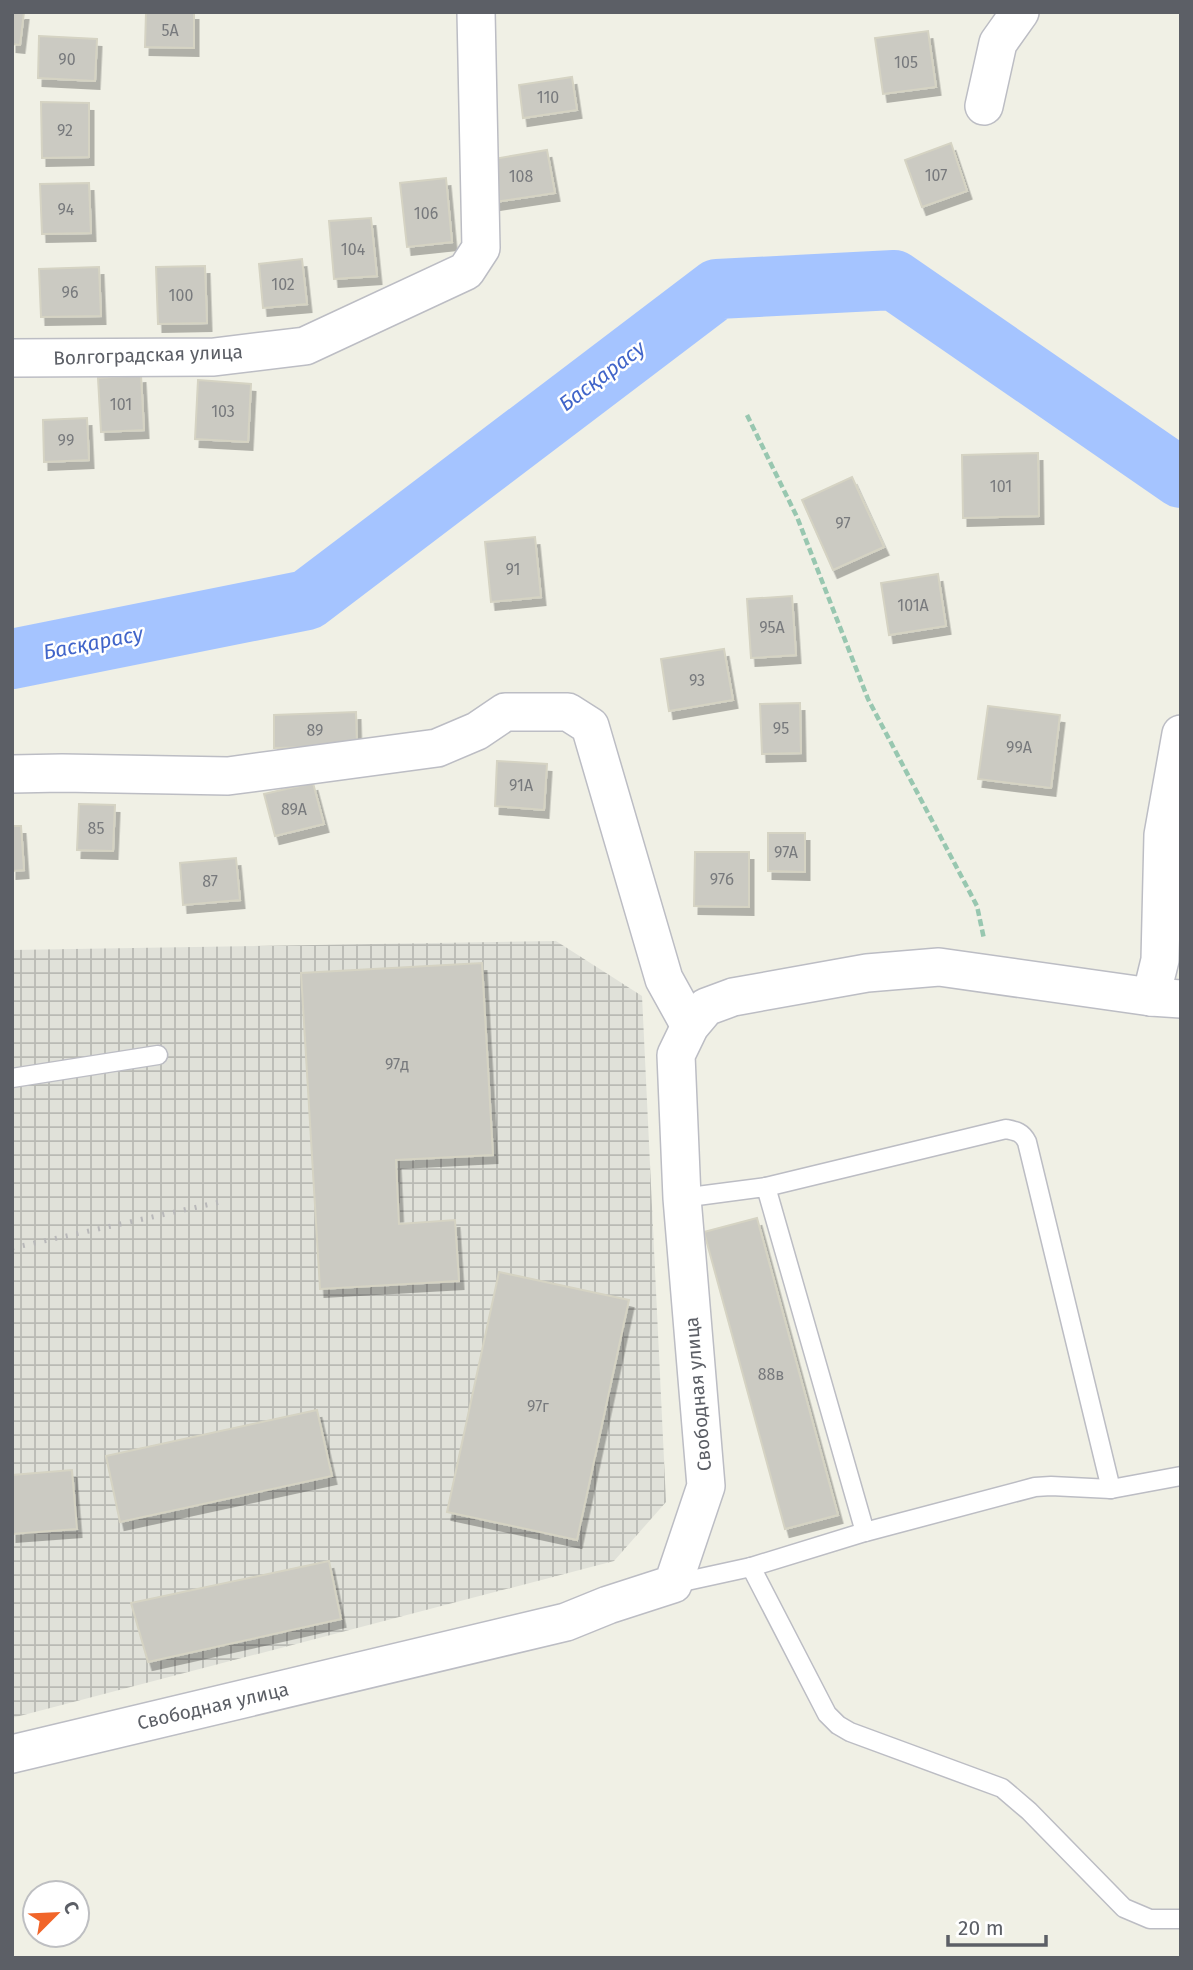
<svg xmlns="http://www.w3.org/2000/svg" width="1193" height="1970" viewBox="0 0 1193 1970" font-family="'Fira Sans',sans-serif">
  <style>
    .industrial { fill: url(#industrial-grid) }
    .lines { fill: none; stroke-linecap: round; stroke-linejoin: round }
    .river { stroke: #a5c4ff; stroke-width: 60 }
    .building { fill: #cbcac2; stroke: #d5d3c3; stroke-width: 2; filter: url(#shadow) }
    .service-casing { stroke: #bcbdc4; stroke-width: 21 }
    .minor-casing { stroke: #bcbdc4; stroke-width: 40 }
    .path { stroke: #98c7b0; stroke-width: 4.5; stroke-dasharray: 7 3.5; stroke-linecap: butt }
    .service { stroke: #fff; stroke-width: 18 }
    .minor { stroke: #fff; stroke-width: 37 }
    .rail { stroke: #b8b8b9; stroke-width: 5; stroke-dasharray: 2 9; stroke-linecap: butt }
    .labels { text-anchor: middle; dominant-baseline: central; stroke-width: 5; stroke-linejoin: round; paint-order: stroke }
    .number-label { font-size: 16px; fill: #787a7d }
    .street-label { font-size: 19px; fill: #5c5f66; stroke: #fff }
    .water-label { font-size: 21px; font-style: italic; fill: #4165c9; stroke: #fff }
  </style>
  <defs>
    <pattern id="industrial-grid" width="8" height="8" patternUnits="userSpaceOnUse" patternTransform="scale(1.75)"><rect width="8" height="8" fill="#e0e1d9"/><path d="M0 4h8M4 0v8" fill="none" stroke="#b9bab4"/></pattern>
    <filter id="shadow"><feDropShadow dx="4.5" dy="8" stdDeviation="0" flood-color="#0004"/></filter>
  </defs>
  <rect width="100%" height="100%" fill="#f0f0e5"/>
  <polygon class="industrial" points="556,941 642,996 666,1502 614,1561 12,1718 12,950"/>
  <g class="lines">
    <polyline class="river" points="12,659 307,600 717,289 894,280 1181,478"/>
  </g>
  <g class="building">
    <polygon points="12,12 24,12 20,45 12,44"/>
    <polygon points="146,12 194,12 194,48 145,47"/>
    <polygon points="928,31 936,87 883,94 875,38"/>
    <polygon points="39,36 97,39 95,81 38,78"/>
    <polygon points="572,77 577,110 523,118 519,85"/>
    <polygon points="41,102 89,103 89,157 42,158"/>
    <polygon points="951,143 967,191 922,207 905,160"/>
    <polygon points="547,150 555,193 495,202 488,160"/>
    <polygon points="446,178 452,242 407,247 400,183"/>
    <polygon points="89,183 91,233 42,234 40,184"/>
    <polygon points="371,218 377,276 334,279 329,221"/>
    <polygon points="302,259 307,304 263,308 259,264"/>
    <polygon points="205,266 207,323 158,324 156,267"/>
    <polygon points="99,267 101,316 41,317 39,269"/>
    <polygon points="141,375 144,430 101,432 98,378"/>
    <polygon points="198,380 251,384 248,442 195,439"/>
    <polygon points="87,418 89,460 44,462 43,420"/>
    <polygon points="1038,453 1039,516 963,518 962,455"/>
    <polygon points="852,477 884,547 833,570 802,500"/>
    <polygon points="535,537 541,597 491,602 485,542"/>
    <polygon points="938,574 946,626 889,635 881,583"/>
    <polygon points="792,596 796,655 751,658 747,599"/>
    <polygon points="724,649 733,700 669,711 661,659"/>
    <polygon points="800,703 801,753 762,754 760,704"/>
    <polygon points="988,706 1060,715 1051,788 978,779"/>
    <polygon points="356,712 357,746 274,748 274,715"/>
    <polygon points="497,761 547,764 544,810 495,806"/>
    <polygon points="313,783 324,824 275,836 264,794"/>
    <polygon points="79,804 115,805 113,851 77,850"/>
    <polygon points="12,826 21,826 24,870 12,871"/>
    <polygon points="768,833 805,833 805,872 768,871"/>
    <polygon points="695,852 749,852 749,907 694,906"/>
    <polygon points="236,858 240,900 183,905 180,863"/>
    <polygon points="482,963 493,1155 396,1160 399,1224 455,1220 459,1281 320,1289 301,973"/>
    <polygon points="757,1218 838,1515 785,1529 704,1232"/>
    <polygon points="499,1272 629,1300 577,1540 447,1512"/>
    <polygon points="317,1410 332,1476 120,1522 106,1456"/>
    <polygon points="72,1470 77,1529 12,1534 12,1475"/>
    <polygon points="329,1561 341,1619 148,1662 131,1603"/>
  </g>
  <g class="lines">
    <defs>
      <g id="service">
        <polyline points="12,1078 158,1055"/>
        <path d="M766,1187L1006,1129C1016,1131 1022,1132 1027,1142L1111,1489"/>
        <polyline points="682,1198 766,1187 865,1532"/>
        <polyline points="751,1567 827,1714 838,1725 850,1732 1002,1788 1029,1811 1124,1908 1150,1919 1181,1919"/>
        <polyline points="673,1584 751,1567 865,1532 1035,1487 1051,1486 1111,1489 1181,1476"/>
      </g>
      <g id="minor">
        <polyline points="984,106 998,43 1020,12"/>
        <polyline points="12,358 214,357 305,346 466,271 481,248 476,12"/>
        <polyline points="12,774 62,773 228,776 437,748 477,731 505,712 568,712 590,726 664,979 690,1026"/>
        <polyline points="1151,997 1160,960 1163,835 1181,734"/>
        <polyline points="12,1754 566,1622 608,1605 673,1584 706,1486 682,1198 676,1055 690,1026 706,1007 733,997 867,973 939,967 1151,997 1181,999"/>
      </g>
    </defs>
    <use href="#service" class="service-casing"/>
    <use href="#minor" class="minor-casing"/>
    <polyline class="path" points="747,415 797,517 868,699 977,906 984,939"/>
    <use href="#service" class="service"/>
    <use href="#minor" class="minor"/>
    <polyline class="rail" points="12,1248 220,1202"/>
  </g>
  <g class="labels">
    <g class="number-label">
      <text x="170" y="30">5А</text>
      <text x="67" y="59">90</text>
      <text x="906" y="62">105</text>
      <text x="548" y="97">110</text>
      <text x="65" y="130">92</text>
      <text x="936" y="175">107</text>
      <text x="521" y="176">108</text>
      <text x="66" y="209">94</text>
      <text x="426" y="213">106</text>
      <text x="353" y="249">104</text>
      <text x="283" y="284">102</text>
      <text x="70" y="292">96</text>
      <text x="181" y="295">100</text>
      <text x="121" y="404">101</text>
      <text x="223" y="411">103</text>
      <text x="66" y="440">99</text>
      <text x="1001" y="486">101</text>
      <text x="843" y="523">97</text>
      <text x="513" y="569">91</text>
      <text x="913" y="605">101А</text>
      <text x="772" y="627">95А</text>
      <text x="697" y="680">93</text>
      <text x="781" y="728">95</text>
      <text x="315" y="730">89</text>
      <text x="1019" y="747">99А</text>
      <text x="521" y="785">91А</text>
      <text x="294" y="809">89А</text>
      <text x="96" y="828">85</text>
      <text x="786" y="852">97А</text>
      <text x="722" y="879">97б</text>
      <text x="210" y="881">87</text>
      <text x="397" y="1064">97д</text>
      <text x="771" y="1374">88в</text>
      <text x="538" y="1406">97г</text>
    </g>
    <g class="street-label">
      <text transform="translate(148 355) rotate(-2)">Волгоградская улица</text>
      <text transform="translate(698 1394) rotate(-95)">Свободная улица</text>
      <text transform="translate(213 1706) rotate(-13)">Свободная улица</text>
    </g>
    <g class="water-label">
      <text transform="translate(602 376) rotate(-37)">Басқарасу</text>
      <text transform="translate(93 643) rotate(-11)">Басқарасу</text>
    </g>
  </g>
  <rect width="1193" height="1970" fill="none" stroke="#5c5f66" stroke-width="28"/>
  <g transform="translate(56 1914) rotate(66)"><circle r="33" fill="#ffffff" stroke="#bebfc2" stroke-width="2"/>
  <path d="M0-5L12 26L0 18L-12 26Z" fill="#f16529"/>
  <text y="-10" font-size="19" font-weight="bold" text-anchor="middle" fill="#5c5f66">С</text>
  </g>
  <path d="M948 1935v10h98v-10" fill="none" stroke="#5c5f66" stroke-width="3.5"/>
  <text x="958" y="1935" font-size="21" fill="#5c5f66" stroke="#ffffff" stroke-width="5" paint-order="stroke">20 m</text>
</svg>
